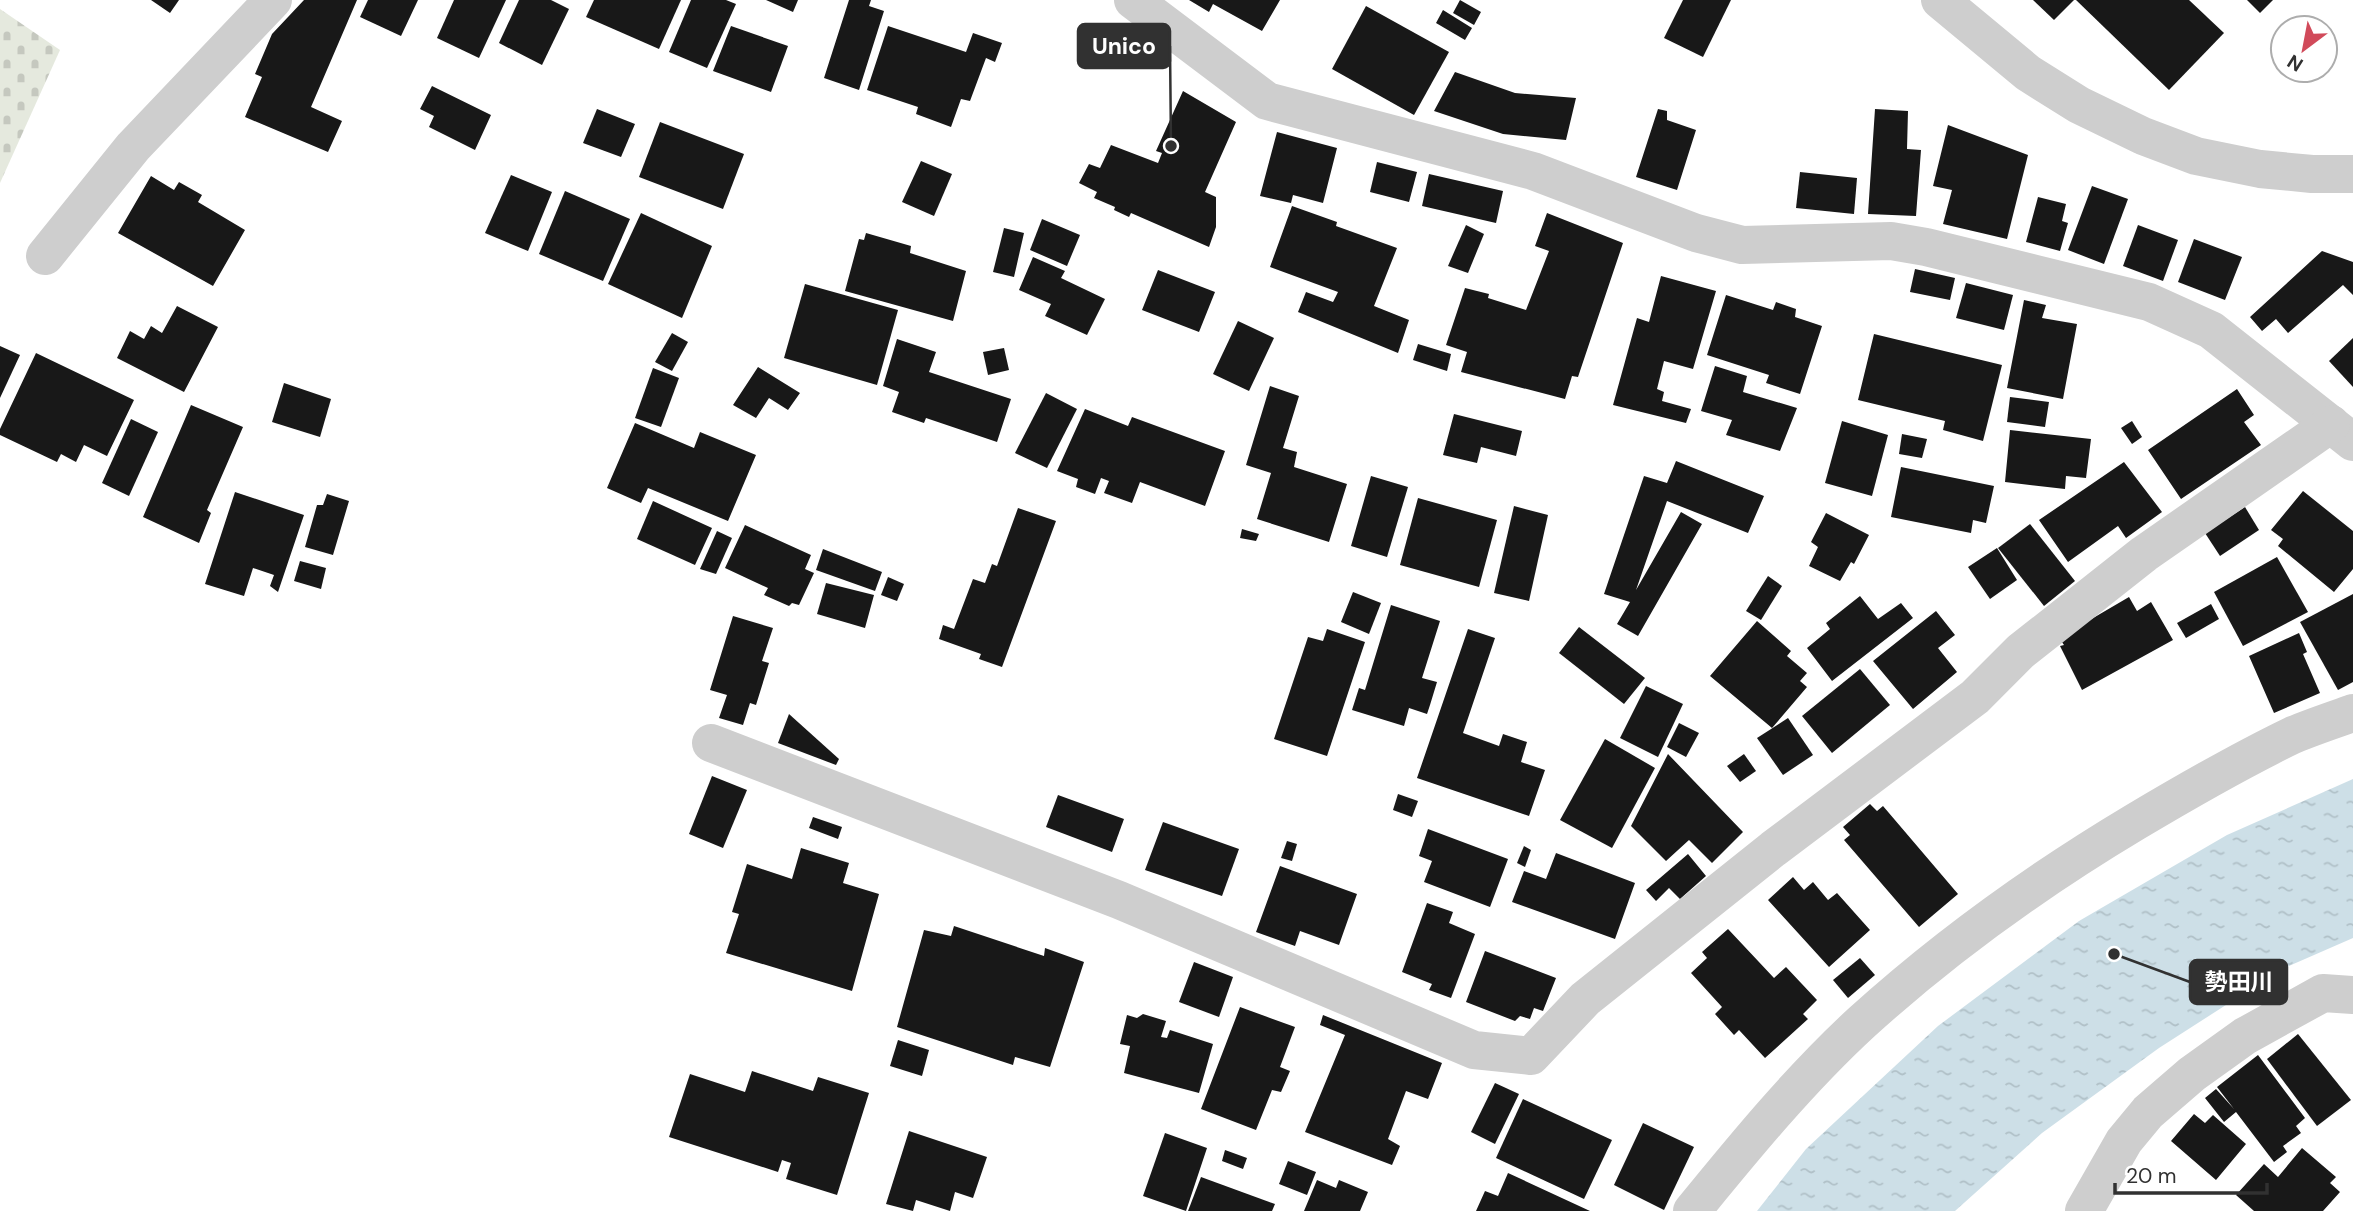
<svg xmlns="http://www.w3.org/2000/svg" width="2353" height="1211" viewBox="0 0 2353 1211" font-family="'DM Sans','Noto Sans JP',sans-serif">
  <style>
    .cemetery { fill: url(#cemetery-stones) }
    .water { fill: url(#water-ripples) }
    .building { fill: #181818 }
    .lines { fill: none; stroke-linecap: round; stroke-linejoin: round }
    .minor { stroke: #cecece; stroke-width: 38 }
    .leader { fill: none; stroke: #313131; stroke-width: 2.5 }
    .callout-dot { fill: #313131; stroke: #fff; stroke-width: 2.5 }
    .callout { fill: #313131; stroke: #313131; stroke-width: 2.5 }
    .callout-label { font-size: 23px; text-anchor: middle; font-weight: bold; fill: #fff }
  </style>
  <defs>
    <pattern id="cemetery-stones" width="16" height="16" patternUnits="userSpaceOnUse" patternTransform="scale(1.75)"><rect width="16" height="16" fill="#e5e9de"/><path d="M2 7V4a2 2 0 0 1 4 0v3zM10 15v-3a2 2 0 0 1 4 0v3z" fill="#c5c8bf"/></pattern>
    <pattern id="water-ripples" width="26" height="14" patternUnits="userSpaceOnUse" patternTransform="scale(1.75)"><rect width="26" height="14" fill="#cddfe7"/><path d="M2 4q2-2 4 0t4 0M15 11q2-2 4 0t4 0" fill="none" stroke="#b0c0c7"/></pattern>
  </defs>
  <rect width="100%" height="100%" fill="#fff"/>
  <polygon class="cemetery" points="0,9 60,50 0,183"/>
  <polygon class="water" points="2353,779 2353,938 2282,969 2159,1048 2042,1133 1955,1211 1757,1211 1806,1149 1938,1026 2079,921 2227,835"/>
  <g class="building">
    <polygon points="151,0 179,0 170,13"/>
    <polygon points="304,0 357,0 311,107 342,121 328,152 245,117 262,77 255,74 272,34"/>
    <polygon points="368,0 418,0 401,36 360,17"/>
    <polygon points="454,0 506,0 479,58 437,38"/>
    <polygon points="519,0 551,0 569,9 542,65 499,43"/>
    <polygon points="594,0 681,0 659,49 586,17"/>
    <polygon points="691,0 726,0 736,4 707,68 669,52"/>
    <polygon points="766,0 798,0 793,12"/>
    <polygon points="849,0 871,0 869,6 884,11 859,90 824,78"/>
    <polygon points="1189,0 1280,0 1262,31 1213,4 1209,12"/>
    <polygon points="1460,0 1481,12 1474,25 1453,13"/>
    <polygon points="1683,0 1731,0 1703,57 1664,38"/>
    <polygon points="2033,0 2074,0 2054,20"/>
    <polygon points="2076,0 2189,0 2224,33 2169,90"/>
    <polygon points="2247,0 2273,0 2260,13"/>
    <polygon points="1366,6 1449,52 1414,115 1332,69"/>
    <polygon points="1443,10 1472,28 1465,40 1436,23"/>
    <polygon points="731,26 788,46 771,92 713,71"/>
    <polygon points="888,26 966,52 973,33 1002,43 995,62 986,58 970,101 961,99 951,127 916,114 918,107 867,90"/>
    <polygon points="1455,72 1515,93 1576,98 1566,140 1503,134 1434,111"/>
    <polygon points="432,86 491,115 475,150 429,127 434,116 420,109"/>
    <polygon points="1183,91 1236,122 1205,192 1216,197 1216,227 1209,247 1131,213 1129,217 1114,210 1115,207 1094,198 1097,192 1079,183 1089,164 1100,168 1111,145 1158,163 1162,153 1156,151"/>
    <polygon points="597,109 635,124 621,157 583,143"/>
    <polygon points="1658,109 1667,111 1667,120 1696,130 1677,190 1636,177"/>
    <polygon points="1875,109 1908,111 1907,149 1921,150 1916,216 1868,214"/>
    <polygon points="660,122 744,154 723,209 639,177"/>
    <polygon points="1948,125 2028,155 2007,239 1943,224 1952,190 1933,186"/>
    <polygon points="1277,132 1337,148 1323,203 1293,195 1291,203 1260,196"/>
    <polygon points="921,161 952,174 934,216 902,202"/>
    <polygon points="1377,162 1417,172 1409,202 1370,192"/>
    <polygon points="1800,172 1857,178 1854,214 1796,208"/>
    <polygon points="1429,174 1503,191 1496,223 1422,206"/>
    <polygon points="511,175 552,192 528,251 485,233"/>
    <polygon points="151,176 174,190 179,182 202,195 198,202 245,230 213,286 118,233"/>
    <polygon points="2092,186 2128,199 2104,264 2068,250"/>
    <polygon points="565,191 630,219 603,281 539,254"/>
    <polygon points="2038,197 2066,204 2062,221 2068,223 2060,251 2026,242"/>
    <polygon points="1292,206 1337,222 1336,226 1397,248 1374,306 1409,320 1398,353 1298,312 1306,292 1333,302 1338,292 1270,267"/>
    <polygon points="641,213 712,246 682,318 608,284"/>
    <polygon points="1547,213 1623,243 1578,377 1572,376 1565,399 1461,372 1467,352 1446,345 1465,288 1489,294 1488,298 1526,310 1549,251 1535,246"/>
    <polygon points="1042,219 1080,235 1067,266 1030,250"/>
    <polygon points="1466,225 1484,234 1468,273 1448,266"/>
    <polygon points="2138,225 2178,240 2163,281 2123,266"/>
    <polygon points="1004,228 1024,233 1014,277 993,272"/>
    <polygon points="866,233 911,246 910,253 966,271 953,321 845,291 859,239 864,240"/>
    <polygon points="2194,239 2242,257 2225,300 2178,282"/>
    <polygon points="2322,251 2353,262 2353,295 2343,285 2288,333 2276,319 2262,331 2250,317"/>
    <polygon points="1033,257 1065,271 1061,278 1105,299 1087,335 1045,316 1051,304 1019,290"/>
    <polygon points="1915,269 1955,278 1950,300 1910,292"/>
    <polygon points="1158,270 1215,292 1199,332 1142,310"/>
    <polygon points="1661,276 1716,291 1693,369 1664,361 1657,389 1664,392 1662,401 1691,409 1686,423 1613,405 1637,318 1649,322"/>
    <polygon points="1966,283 2013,295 2004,330 1956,318"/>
    <polygon points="805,284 898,310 877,385 784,358"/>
    <polygon points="1726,295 1773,310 1776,302 1796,309 1795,317 1822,326 1800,394 1766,383 1769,375 1707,355"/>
    <polygon points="2024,300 2046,305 2042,318 2077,324 2063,399 2007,388"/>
    <polygon points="177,306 218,327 184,392 117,358 130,331 144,339 151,326 162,333"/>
    <polygon points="1238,321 1274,338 1249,391 1213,374"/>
    <polygon points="672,333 688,342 672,371 655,362"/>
    <polygon points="1874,334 2002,365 1983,441 1943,430 1945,421 1858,400"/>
    <polygon points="2353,338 2353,387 2329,361"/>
    <polygon points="897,339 936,352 929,372 1011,399 997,442 926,418 924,423 892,412 899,392 883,386"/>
    <polygon points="1418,344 1451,354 1447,371 1413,360"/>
    <polygon points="0,346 20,355 0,398"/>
    <polygon points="1004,348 1009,370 988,375 983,352"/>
    <polygon points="36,353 134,400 107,456 84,445 76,462 61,454 57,462 0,435 0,429"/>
    <polygon points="1715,366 1747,376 1743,392 1797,408 1780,451 1726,435 1732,420 1701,411"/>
    <polygon points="758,367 800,393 788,410 769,398 756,418 733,405"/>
    <polygon points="653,368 679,378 661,427 635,418"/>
    <polygon points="284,383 331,399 320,437 272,422"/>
    <polygon points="1270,386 1299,396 1283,448 1297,452 1294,467 1347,484 1329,542 1257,519 1271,473 1246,465"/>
    <polygon points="2237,389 2254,415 2244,422 2261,445 2181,499 2148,450"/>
    <polygon points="1046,393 1077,409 1047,468 1015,453"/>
    <polygon points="2010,397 2049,402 2045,427 2007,422"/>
    <polygon points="191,405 243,427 207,510 211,513 199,543 143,517"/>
    <polygon points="1085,409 1128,426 1132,417 1225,451 1205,506 1140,482 1132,503 1104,493 1109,481 1101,478 1095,494 1076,487 1078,479 1057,471"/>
    <polygon points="1454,414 1522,431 1516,456 1481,447 1477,463 1443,455"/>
    <polygon points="131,419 158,432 129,496 102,483"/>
    <polygon points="1842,421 1888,435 1872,496 1825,483"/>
    <polygon points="2132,421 2142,437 2132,444 2121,428"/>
    <polygon points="635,423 694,448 700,432 756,455 728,521 648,488 641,503 607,488"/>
    <polygon points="2010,430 2091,439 2086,478 2066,476 2065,489 2005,482"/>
    <polygon points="1902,434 1927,439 1922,458 1899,454"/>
    <polygon points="1676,461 1764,496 1748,533 1667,501 1636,590 1681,512 1702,524 1638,636 1617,624 1630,602 1604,594 1644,476 1667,483"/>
    <polygon points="2124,462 2162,512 2126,538 2118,526 2068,562 2039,520"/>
    <polygon points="1901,467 1994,486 1986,523 1973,520 1971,533 1891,517"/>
    <polygon points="1371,476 1408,487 1387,557 1351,546"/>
    <polygon points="2303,491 2353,531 2353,569 2334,592 2278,546 2283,539 2271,530"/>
    <polygon points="235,492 304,515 278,592 270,586 274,575 253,568 244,596 205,584"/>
    <polygon points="327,494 349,501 333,555 305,547 317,505 323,505"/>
    <polygon points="1418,498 1497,520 1479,587 1400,565"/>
    <polygon points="653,501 712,528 695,565 637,539"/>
    <polygon points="1514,506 1548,515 1529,601 1494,593"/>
    <polygon points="2245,507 2259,530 2220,556 2205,533"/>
    <polygon points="1018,508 1056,521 1002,667 979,659 981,654 939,639 943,625 954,629 973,579 985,583 992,564 997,566"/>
    <polygon points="1826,513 1869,535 1854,564 1851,562 1840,581 1809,566 1818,547 1811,542"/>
    <polygon points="2030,524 2075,581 2044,606 1998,548"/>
    <polygon points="745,525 811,555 805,569 814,573 799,605 792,603 789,606 764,595 768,588 725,568"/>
    <polygon points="1242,529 1259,534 1256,541 1240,538"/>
    <polygon points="717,531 732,538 716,574 700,569"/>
    <polygon points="1997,548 2017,580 1990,599 1968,567"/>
    <polygon points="823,549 882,572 875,591 816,570"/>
    <polygon points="2277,557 2308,612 2243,646 2214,592"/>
    <polygon points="300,561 326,568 321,589 294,581"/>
    <polygon points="1768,576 1782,586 1761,620 1746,611"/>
    <polygon points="888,577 904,584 897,601 881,595"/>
    <polygon points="826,583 874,595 865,628 817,614"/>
    <polygon points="1353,592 1381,603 1369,634 1341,622"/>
    <polygon points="2353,594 2353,682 2338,690 2300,622"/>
    <polygon points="1860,596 1878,619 1901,603 1913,618 1832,681 1807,648 1830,629 1826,623"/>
    <polygon points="2129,597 2137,611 2151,602 2173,640 2082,690 2060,646 2064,645 2059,638"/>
    <polygon points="2211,604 2219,619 2186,638 2177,623"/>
    <polygon points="1391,605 1440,621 1422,678 1437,682 1430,705 1427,714 1409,708 1404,726 1352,710 1359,688 1365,690"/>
    <polygon points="1936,611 1955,635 1938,648 1957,672 1913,709 1873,661"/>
    <polygon points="733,616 773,628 762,661 769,663 756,705 750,703 743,725 719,718 727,695 710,690"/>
    <polygon points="1757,621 1791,651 1787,656 1807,673 1800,681 1807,687 1772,728 1710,676"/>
    <polygon points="1579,627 1645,678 1624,704 1559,653"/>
    <polygon points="1327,629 1365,642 1327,756 1274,739 1308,637 1323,641"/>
    <polygon points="1468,629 1495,638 1463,733 1499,746 1503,734 1527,742 1521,762 1545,770 1529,816 1417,778"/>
    <polygon points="2299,633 2307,652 2303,654 2320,693 2274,713 2249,656"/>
    <polygon points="1860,669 1890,705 1832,753 1802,716"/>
    <polygon points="1646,686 1683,704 1658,757 1620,738"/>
    <polygon points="789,714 839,759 836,765 778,743"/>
    <polygon points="1788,718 1813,755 1783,775 1757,738"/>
    <polygon points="1679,723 1699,733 1686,757 1667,747"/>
    <polygon points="1605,739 1655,768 1612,848 1560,820"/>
    <polygon points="1668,754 1743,832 1712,863 1689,840 1666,861 1631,826"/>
    <polygon points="1744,754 1756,771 1740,782 1727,766"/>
    <polygon points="712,776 747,790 723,848 689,834"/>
    <polygon points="1398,794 1418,801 1412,817 1393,810"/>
    <polygon points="1058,795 1124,819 1112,852 1046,827"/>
    <polygon points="1870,804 1877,811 1883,806 1958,894 1919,927 1844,840 1850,835 1843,827"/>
    <polygon points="813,817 842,827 838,839 809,828"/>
    <polygon points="1163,822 1239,849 1222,896 1145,870"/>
    <polygon points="1428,829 1508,859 1490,907 1424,882 1432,861 1419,856"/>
    <polygon points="1287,841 1297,844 1292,861 1281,858"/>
    <polygon points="1524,846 1531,850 1525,867 1517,863"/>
    <polygon points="801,848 849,863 843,883 879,894 852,991 726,953 739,914 732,912 747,864 792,879"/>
    <polygon points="1556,853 1635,883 1615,939 1512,902 1524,871 1546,879"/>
    <polygon points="1688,854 1706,876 1680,899 1669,888 1656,901 1646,890"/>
    <polygon points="1280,866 1357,894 1339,945 1300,931 1295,946 1256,932"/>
    <polygon points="1793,877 1804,890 1813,882 1828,900 1837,893 1870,930 1829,967 1768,900"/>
    <polygon points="1427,903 1453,912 1449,923 1475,934 1451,998 1429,990 1432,984 1402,972"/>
    <polygon points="954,926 1044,956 1045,948 1084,962 1050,1067 1015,1057 1013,1065 897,1027 924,930 951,936"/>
    <polygon points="1728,929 1774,978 1786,967 1817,1000 1803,1014 1808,1019 1765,1058 1739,1030 1734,1035 1715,1014 1722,1007 1691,973 1707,958 1702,952"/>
    <polygon points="1485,951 1556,978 1543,1011 1534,1008 1530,1019 1520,1016 1515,1021 1466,1002"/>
    <polygon points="1860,958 1875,975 1848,998 1833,980"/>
    <polygon points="1194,962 1233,977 1219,1017 1179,1002"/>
    <polygon points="1240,1007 1295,1027 1280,1067 1290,1071 1281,1092 1272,1090 1256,1130 1201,1109"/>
    <polygon points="1143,1014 1166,1021 1161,1037 1167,1038 1170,1030 1213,1044 1199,1093 1124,1073 1130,1046 1120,1044 1127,1015 1137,1018"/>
    <polygon points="1323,1015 1442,1063 1428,1099 1406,1091 1388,1139 1400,1146 1392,1165 1305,1132 1345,1035 1320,1025"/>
    <polygon points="2298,1034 2351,1100 2317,1126 2267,1059"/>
    <polygon points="898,1040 929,1050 922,1076 890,1066"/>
    <polygon points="2258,1055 2305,1118 2296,1126 2301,1133 2283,1146 2287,1152 2274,1162 2236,1112 2224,1122 2205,1098 2216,1089 2234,1109 2217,1087"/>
    <polygon points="752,1071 813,1091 818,1077 869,1093 837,1195 786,1179 791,1163 782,1160 778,1172 669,1137 690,1074 745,1092"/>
    <polygon points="1495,1083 1519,1094 1495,1144 1471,1132"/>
    <polygon points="1523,1099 1612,1140 1584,1199 1496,1158"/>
    <polygon points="2194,1114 2205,1123 2213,1115 2246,1144 2216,1180 2171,1141"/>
    <polygon points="1643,1123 1694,1147 1664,1210 1614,1185"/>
    <polygon points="909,1131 987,1157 973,1198 955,1192 950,1211 916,1200 913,1211 886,1204"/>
    <polygon points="1165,1133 1207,1148 1186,1211 1143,1196"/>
    <polygon points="2302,1148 2336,1177 2330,1183 2340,1192 2323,1211 2254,1211 2236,1195 2264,1164 2278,1177"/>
    <polygon points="1225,1150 1247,1158 1243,1169 1222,1161"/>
    <polygon points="1288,1161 1316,1172 1307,1195 1279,1184"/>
    <polygon points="1508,1173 1590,1211 1476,1211 1485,1191 1498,1196"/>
    <polygon points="1201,1177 1275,1204 1272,1211 1188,1211"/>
    <polygon points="1317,1180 1336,1188 1339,1180 1368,1192 1360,1211 1304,1211"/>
  </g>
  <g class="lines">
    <g class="minor">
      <polyline points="1133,0 1267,101 1533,171 1696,233 1742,245 1891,241 1926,247 2149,302 2211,330 2353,442"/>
      <polyline points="1940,0 2028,73 2079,105 2143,136 2196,156 2260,169 2312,174 2353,174"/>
      <polyline points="45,256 133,147 273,0"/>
      <polyline points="711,743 1119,900 1474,1050 1531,1056 1585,999 1773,849 1975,697 2021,651 2144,554 2331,424"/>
      <path d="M1692,1211C1745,1146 1800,1079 1862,1022C1946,946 2038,880 2135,822C2187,791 2239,761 2293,735C2312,727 2333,720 2353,713"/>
      <polyline points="2084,1211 2124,1141 2148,1112 2192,1074 2245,1036 2323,993 2353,995"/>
    </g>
  </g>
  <path class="leader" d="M1171 146L1170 46M2114 954L2190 982"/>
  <g class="callout-dot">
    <circle cx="1171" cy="146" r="7"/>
    <circle cx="2114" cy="954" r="7"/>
  </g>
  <g class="callout">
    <rect x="1078" y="24" width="92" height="44" rx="7"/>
    <rect x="2190" y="960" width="97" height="44" rx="7"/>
  </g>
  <g class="callout-label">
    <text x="1124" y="54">Unico</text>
    <text x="2239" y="990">勢田川</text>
  </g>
  <g transform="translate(2304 49) rotate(212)"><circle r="33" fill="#ffffff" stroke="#adadad" stroke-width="2"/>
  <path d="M0-5L12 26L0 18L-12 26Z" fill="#d14a5a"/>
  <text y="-10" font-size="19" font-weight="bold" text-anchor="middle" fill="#313131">N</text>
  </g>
  <path d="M2115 1183v10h152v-10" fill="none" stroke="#313131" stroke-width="3.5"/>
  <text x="2126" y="1183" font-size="21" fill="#313131" stroke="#ffffff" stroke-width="5" paint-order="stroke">20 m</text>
</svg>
